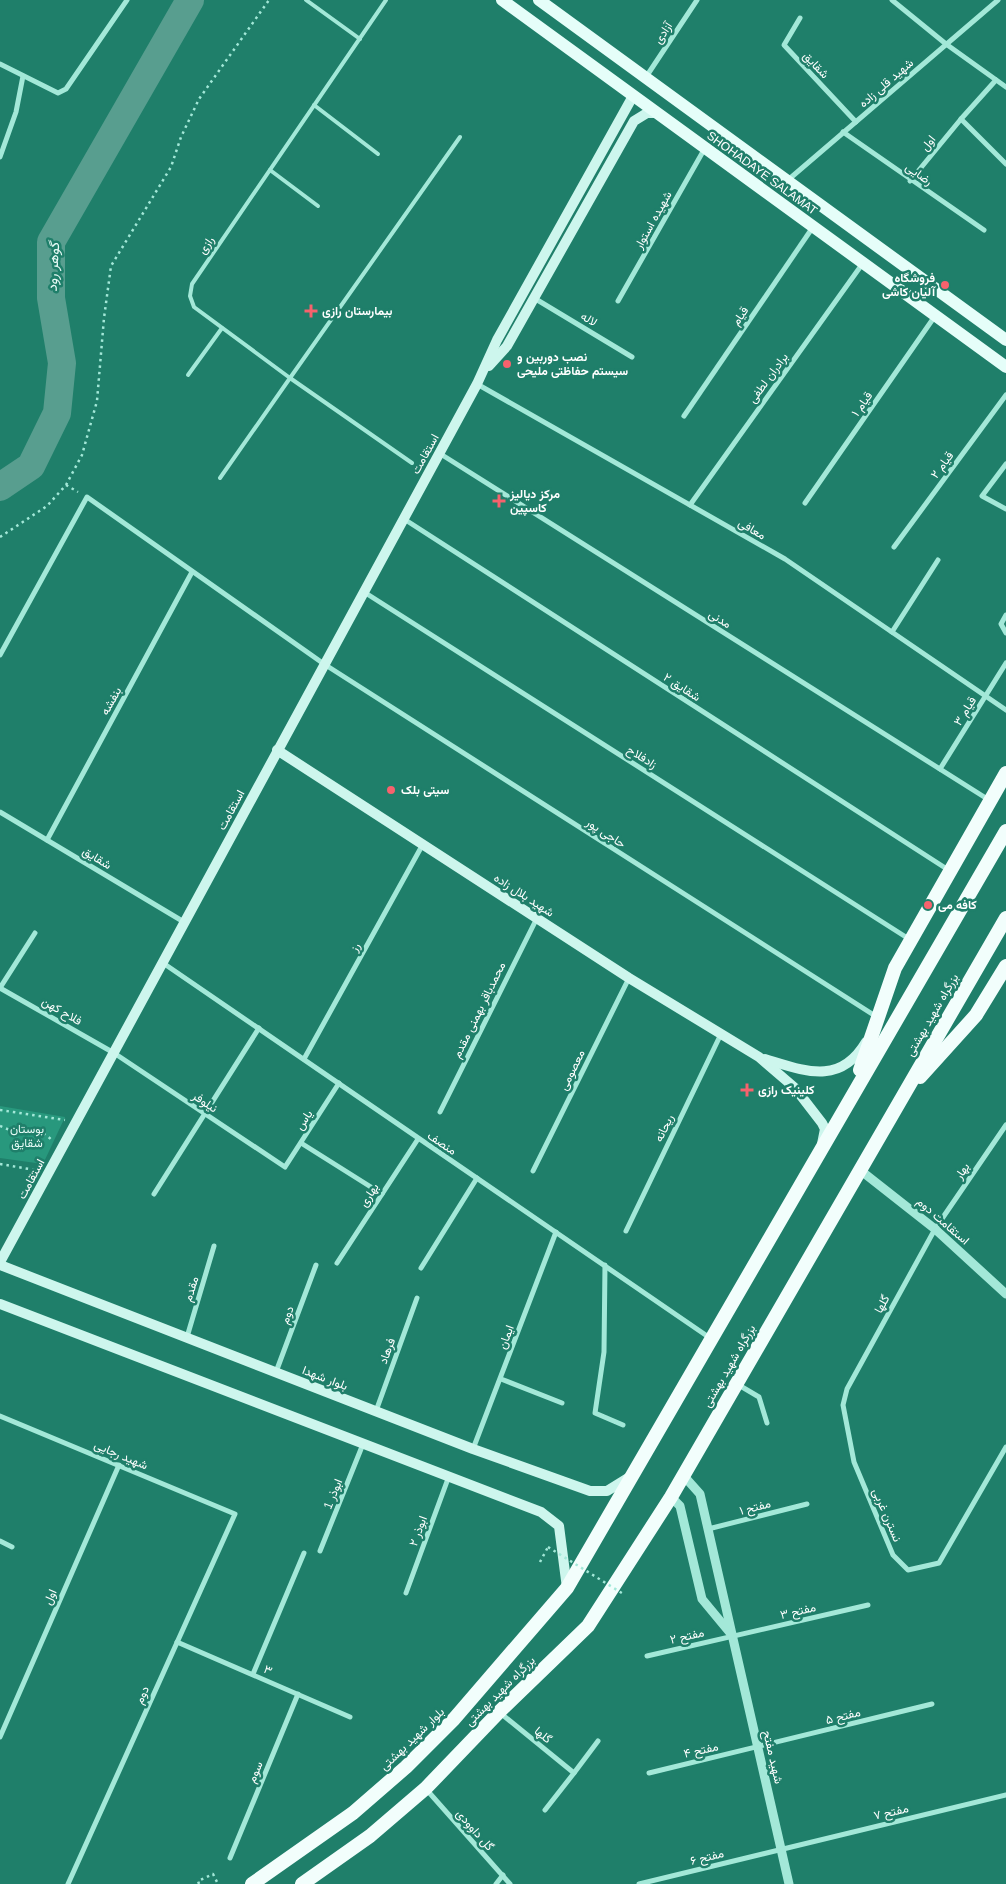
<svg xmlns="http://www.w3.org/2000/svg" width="1006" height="1884" viewBox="0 0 1006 1884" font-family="Helvetica,Vazirmatn,sans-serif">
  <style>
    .green { fill: #28987d }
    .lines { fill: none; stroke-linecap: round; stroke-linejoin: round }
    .river { stroke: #589e8f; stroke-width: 28 }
    .path { stroke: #a3e8d8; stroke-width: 2.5; stroke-dasharray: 2.5 4; stroke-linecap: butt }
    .service { stroke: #a3e8d8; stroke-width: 4 }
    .minor { stroke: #a3e8d8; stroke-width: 5 }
    .tertiary { stroke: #a3e8d8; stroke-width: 9 }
    .secondary { stroke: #cdf6ed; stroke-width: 10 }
    .primary { stroke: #e5fef9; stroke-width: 12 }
    .trunk { stroke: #f2fefc; stroke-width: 14 }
    .path-bridge { stroke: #a3e8d8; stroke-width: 2.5; stroke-dasharray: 2.5 4; stroke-linecap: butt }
    .poi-dot { fill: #f7626d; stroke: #1f7f6a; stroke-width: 2 }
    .labels { text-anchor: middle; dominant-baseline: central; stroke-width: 5; stroke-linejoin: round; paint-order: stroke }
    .street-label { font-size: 12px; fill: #fff; stroke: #1f7f6a }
    .poi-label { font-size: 12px; font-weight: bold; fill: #fff; stroke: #1f7f6a; text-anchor: start }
    .park-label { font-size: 12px; fill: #e6fbf6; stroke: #1f7f6a }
    .water-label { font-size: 14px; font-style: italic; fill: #e7faf6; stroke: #1f7f6a }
  </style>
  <rect width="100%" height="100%" fill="#1f7f6a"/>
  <polygon class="green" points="0,1106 65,1117 43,1164 0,1158"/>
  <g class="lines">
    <polyline class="river" points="0,487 31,466 57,413 62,363 51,298 51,242 190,0"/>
    <g class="path">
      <polyline points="66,485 78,492"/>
      <polyline points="0,537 47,506 66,485 82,455 97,401 104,318 111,266 171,167 181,137 199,99 269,0"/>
      <polyline points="0,1110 65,1120"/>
      <path d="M0,1126L12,1131C29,1126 40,1129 53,1141"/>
      <polyline points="0,1164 35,1170"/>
      <polyline points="540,1562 548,1547"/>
      <polyline points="199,1884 198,1881 213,1874 218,1884"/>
    </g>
    <g class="service">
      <polyline points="306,0 360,39"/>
      <polyline points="314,105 378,154"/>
      <polyline points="270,170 318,206"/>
      <polyline points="188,375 222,328"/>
      <polyline points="412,463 290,378 460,137"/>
      <polyline points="220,478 290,378 194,307 190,296 192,284 386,0"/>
    </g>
    <g class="minor">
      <polyline points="892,0 946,44 1006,87"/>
      <polyline points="800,18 784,45 856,122"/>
      <polyline points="0,64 58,93 66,89 127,0"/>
      <polyline points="646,77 697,0"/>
      <polyline points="996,80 961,119 1006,164"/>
      <polyline points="843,132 984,230"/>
      <polyline points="0,157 16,112 23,76"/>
      <polyline points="788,180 998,0"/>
      <polyline points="910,181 961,119"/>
      <polyline points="534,298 632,357"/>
      <polyline points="618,301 705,148"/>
      <polyline points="477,384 785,559 1006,710"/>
      <polyline points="684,416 813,227"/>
      <polyline points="439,453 989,800"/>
      <polyline points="1006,464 982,496 1006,509"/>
      <polyline points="805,503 935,316"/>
      <polyline points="690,505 863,263"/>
      <polyline points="404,519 950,871"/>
      <polyline points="894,547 1006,395"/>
      <polyline points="364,592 909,939"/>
      <polyline points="1006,615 1001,624 1006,633"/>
      <polyline points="892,632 938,560"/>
      <polyline points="0,655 87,497 324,664 877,1017"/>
      <polyline points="940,769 1006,663"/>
      <polyline points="0,812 184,922"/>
      <polyline points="47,840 192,572"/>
      <polyline points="163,963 710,1338"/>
      <polyline points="0,988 114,1053 285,1167 339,1083"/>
      <polyline points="0,988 35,933"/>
      <polyline points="304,1059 423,844"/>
      <polyline points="440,1112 537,918"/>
      <polyline points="1006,1125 935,1229 847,1389 843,1405 854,1462 893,1555 908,1570 939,1563 1006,1447"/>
      <polyline points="301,1143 382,1194"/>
      <polyline points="533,1171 629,978"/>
      <polyline points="154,1194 259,1028"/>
      <polyline points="626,1231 721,1034"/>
      <polyline points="337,1263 418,1139"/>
      <polyline points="605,1265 604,1352 595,1413 623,1425"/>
      <polyline points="421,1268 477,1178"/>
      <polyline points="187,1337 214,1246"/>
      <polyline points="276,1372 316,1265"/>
      <polyline points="501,1379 562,1403"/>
      <polyline points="737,1384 759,1397 767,1423"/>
      <polyline points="376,1411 417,1298"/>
      <polyline points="0,1416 235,1514 68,1884"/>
      <polyline points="473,1449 556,1232"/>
      <polyline points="708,1529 807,1504"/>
      <polyline points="0,1541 12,1547"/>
      <polyline points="320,1551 363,1444"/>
      <polyline points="406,1593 449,1476"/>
      <polyline points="177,1642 350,1717"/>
      <polyline points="647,1656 868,1605"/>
      <polyline points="253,1674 304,1553"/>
      <polyline points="499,1712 574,1773 545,1810"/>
      <polyline points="0,1737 119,1465"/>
      <polyline points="574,1773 598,1741"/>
      <polyline points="649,1773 932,1704"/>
      <polyline points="426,1789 510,1884"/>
      <polyline points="230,1858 298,1694"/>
      <polyline points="496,1884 503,1875"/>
      <polyline points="639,1884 1006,1795"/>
    </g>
    <g class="tertiary">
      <polyline points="860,1170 935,1229 1006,1294"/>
      <polyline points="683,1475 700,1494 789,1884"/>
      <polyline points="671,1497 680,1506 702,1599 731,1634"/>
    </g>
    <g class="secondary">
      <polyline points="489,366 507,346 634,121 647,113 657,113"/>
      <polyline points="277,750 629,978 759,1057 795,1088 822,1123 825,1129 822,1144"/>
      <path d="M765,1059C805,1071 840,1086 866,1042"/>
      <polyline points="0,1262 477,384 497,340 633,96"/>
      <polyline points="0,1265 473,1449 590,1491 607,1491 628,1478"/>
      <polyline points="0,1304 541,1512 559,1526 567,1588"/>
    </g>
    <g class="primary">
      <polyline points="502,0 1006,367"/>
      <polyline points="539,0 1006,340"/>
    </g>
    <g class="trunk">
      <polyline points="860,1070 895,968 1006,773"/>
      <polyline points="920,1077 976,1015 1006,966"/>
      <polyline points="252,1884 353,1813 406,1767 454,1719 567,1588 1006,831"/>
      <polyline points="302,1884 370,1836 426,1788 499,1712 588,1626 671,1497 1006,918"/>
    </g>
    <polyline class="path-bridge" points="548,1547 625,1595"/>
  </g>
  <g class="poi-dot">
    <circle cx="945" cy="285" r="5"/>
    <path d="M308.5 303.5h5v5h5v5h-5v5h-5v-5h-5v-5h5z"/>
    <circle cx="507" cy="364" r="5"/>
    <path d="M496.5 493.5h5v5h5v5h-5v5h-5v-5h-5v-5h5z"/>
    <circle cx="391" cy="790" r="5"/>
    <circle cx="928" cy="905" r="5"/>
    <path d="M744.5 1082.5h5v5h5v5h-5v5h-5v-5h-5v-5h5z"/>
  </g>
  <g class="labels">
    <g class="street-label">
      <text transform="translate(663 33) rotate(-57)">آزادی</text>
      <text transform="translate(816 65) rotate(47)">شقایق</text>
      <text transform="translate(886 83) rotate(-41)">شهید قلی زاده</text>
      <text transform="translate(928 143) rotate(-51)">اول</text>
      <text transform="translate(762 173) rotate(36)">SHOHADAYE SALAMAT</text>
      <text transform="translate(919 174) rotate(35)">رضایی</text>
      <text transform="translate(653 220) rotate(-61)">شهیده استوار</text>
      <text transform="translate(206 245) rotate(-56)">رازی</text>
      <text transform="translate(740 316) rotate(-56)">قیام</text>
      <text transform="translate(589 319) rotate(31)">لاله</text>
      <text transform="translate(768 378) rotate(-54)">برادران لطفی</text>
      <text transform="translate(862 404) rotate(-55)">قیام ۱</text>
      <text transform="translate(425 454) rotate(-61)">استقامت</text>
      <text transform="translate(942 465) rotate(-54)">قیام ۲</text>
      <text transform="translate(752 529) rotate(30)">معافی</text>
      <text transform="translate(720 619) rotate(32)">مدنی</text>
      <text transform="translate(682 687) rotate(33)">شقایق ۲</text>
      <text transform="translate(111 701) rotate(-61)">بنفشه</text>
      <text transform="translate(965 711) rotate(-58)">قیام ۳</text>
      <text transform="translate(642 757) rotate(32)">زادفلاح</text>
      <text transform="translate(231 810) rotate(-62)">استقامت</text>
      <text transform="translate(606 833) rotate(33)">حاجی پور</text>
      <text transform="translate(97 858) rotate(31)">شقایق</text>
      <text transform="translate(524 895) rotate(33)">شهید بلال زاده</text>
      <text transform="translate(355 947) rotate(-61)">رز</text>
      <text transform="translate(479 1010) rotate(-64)">محمدباقر بهمنی مقدم</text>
      <text transform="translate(62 1011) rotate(30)">فلاح کهن</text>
      <text transform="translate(932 1015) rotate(-60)">بزرگراه شهید بهشتی</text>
      <text transform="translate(572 1070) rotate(-64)">معصومی</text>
      <text transform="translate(205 1102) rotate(34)">نیلوفر</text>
      <text transform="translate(304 1120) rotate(-57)">یاس</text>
      <text transform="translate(664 1128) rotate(-64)">ریحانه</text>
      <text transform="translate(442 1143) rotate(34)">منصف</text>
      <text transform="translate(962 1171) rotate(-56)">بهار</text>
      <text transform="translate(31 1179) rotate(-62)">استقامت</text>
      <text transform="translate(369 1195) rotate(-57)">بهاری</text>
      <text transform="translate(943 1221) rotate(41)">استقامت دوم</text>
      <text transform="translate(191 1289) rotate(-73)">مقدم</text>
      <text transform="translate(882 1304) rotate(-61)">گلها</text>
      <text transform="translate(287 1315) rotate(-70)">دوم</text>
      <text transform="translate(506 1337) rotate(-70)">ایمان</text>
      <text transform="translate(387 1351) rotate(-70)">فرهاد</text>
      <text transform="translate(729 1366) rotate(-60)">بزرگراه شهید بهشتی</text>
      <text transform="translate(325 1378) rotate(21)">بلوار شهدا</text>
      <text transform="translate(121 1455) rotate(23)">شهید رجایی</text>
      <text transform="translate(333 1494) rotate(-68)">ابوذر 1</text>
      <text transform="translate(755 1507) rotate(-15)">مفتح ۱</text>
      <text transform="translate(887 1515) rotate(67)">نسترن غربی</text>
      <text transform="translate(418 1531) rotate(-70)">ابوذر ۲</text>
      <text transform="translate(50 1597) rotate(-66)">اول</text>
      <text transform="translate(798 1611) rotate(-13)">مفتح ۳</text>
      <text transform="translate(687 1636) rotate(-13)">مفتح ۲</text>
      <text transform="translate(268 1670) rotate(24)">۳</text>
      <text transform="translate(500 1691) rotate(-45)">بزرگراه شهید بهشتی</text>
      <text transform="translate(142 1695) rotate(-66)">دوم</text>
      <text transform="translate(843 1716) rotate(-14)">مفتح ۵</text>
      <text transform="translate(543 1735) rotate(39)">گلها</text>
      <text transform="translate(412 1739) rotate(-44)">بلوار شهید بهشتی</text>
      <text transform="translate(701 1750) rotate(-13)">مفتح ۴</text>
      <text transform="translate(773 1757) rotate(77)">شهید مفتح</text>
      <text transform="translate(255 1772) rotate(-67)">سوم</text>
      <text transform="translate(891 1812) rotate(-13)">مفتح ۷</text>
      <text transform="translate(475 1830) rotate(49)">گل داوودی</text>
      <text transform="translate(707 1857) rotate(-14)">مفتح ۶</text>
    </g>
    <g class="poi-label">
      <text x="935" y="278" text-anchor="end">فروشگاه<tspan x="935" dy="14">آلیان کاشی</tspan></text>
      <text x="322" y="311">بیمارستان رازی</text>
      <text x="517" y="357">نصب دوربین و<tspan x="517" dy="14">سیستم حفاظتی ملیحی</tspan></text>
      <text x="510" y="494">مرکز دیالیز<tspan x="510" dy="14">کاسپین</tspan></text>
      <text x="401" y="790">سیتی بلک</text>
      <text x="938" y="905">کافه می</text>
      <text x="758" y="1090">کلینیک رازی</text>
    </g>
    <g class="park-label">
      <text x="27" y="1129">بوستان<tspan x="27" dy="14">شقایق</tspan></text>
    </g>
    <g class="water-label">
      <text transform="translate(53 267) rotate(-87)">گوهر رود</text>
    </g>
  </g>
</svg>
